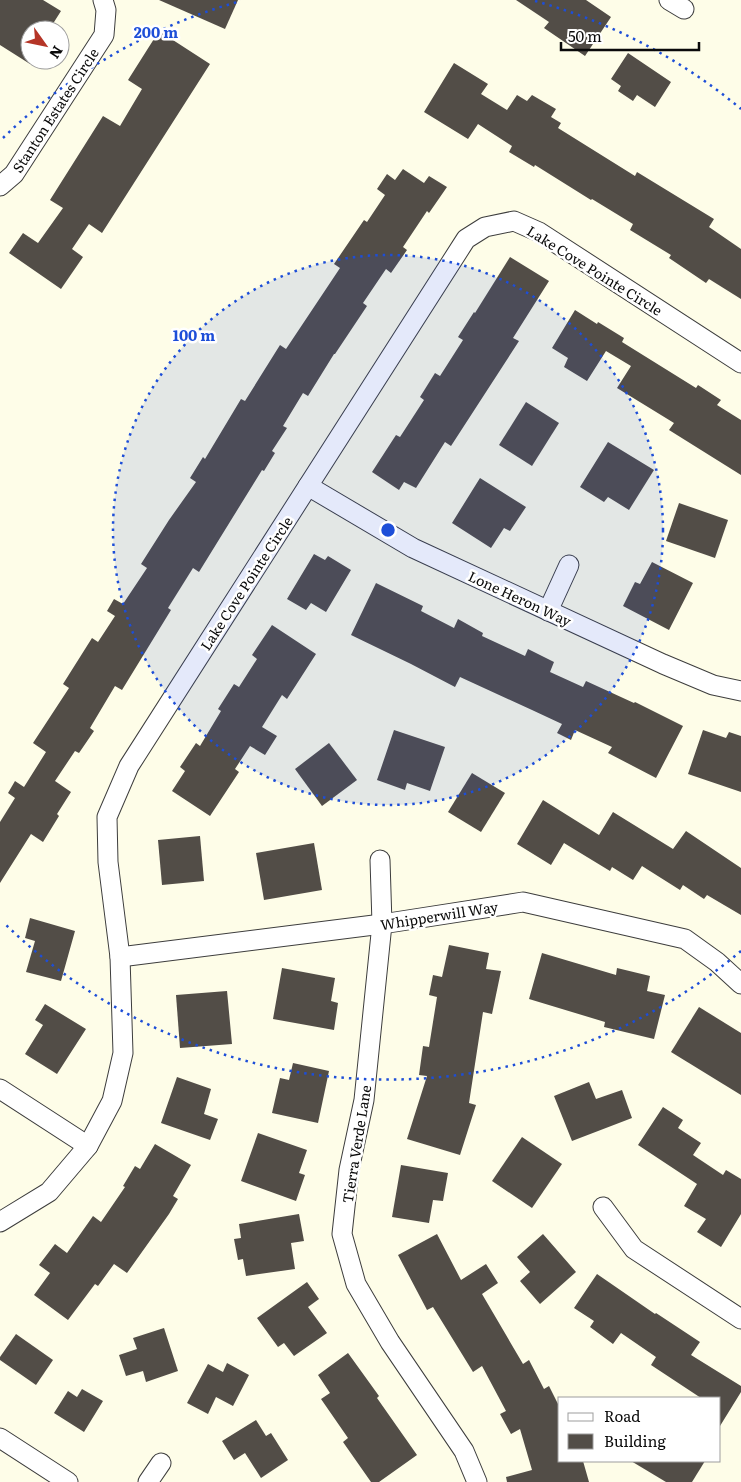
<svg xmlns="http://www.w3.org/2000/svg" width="741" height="1482" viewBox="0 0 741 1482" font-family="Literata,serif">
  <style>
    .building { fill: #524d47 }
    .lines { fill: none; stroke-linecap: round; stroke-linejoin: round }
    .minor-casing { stroke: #3d3d3d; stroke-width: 21 }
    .minor { stroke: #fff; stroke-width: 19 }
    .ring { fill: none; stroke: #1d4ed8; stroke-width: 2.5; stroke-dasharray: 2.5 5 }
    .labels { text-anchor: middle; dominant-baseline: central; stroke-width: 5; stroke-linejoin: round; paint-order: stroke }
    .street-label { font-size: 14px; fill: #0a0a0a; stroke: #fff }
    .centre { fill: #1d4ed8; stroke: #fff; stroke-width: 2.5 }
    .ring-label { font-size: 15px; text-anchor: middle; font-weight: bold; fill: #1d4ed8; stroke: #fff; stroke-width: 5; stroke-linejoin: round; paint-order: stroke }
  </style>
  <rect width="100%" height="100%" fill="#fefde8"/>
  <g class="building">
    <polygon points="0,0 43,0 61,11 49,30 30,30 30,64 0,45"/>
    <polygon points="159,0 238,0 225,29"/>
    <polygon points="516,0 586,0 611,17 585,56 544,28 549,22"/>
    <polygon points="159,31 210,64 102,233 89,224 72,249 83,257 61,289 9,253 23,233 38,243 63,208 50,200 103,116 120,126 142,89 128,80"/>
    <polygon points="628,53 671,82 655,107 637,95 633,101 618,91 621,86 611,79"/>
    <polygon points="454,63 488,84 481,94 507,110 517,95 527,101 532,95 556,109 551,117 561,123 558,128 635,176 637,172 714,219 709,227 741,249 741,299 709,279 706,283 669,258 671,255 630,230 633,224 592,199 591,200 535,165 534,167 509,152 512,146 478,124 468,139 424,112"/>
    <polygon points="403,169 424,183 429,176 447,187 429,213 427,211 403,247 407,250 391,273 386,269 363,303 367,306 335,354 334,354 308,396 303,393 283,426 287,428 272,451 275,453 264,471 262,470 199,572 193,568 168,608 171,610 122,690 115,686 90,728 94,731 79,753 75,751 55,781 71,792 57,814 59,816 43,842 31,834 0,883 0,822 15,798 8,793 15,781 24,787 46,752 33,743 69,688 63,684 92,638 98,642 115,616 107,611 114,599 123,604 147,568 141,564 169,520 196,482 190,478 203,457 205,459 241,399 245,401 280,345 286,349 340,268 334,264 364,220 367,222 385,195 377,189 387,174 395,180"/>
    <polygon points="510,257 549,281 513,338 519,341 451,446 445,442 416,488 404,482 399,490 372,472 396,435 400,437 424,400 420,397 435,373 440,376 463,340 458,337 474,312 475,313"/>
    <polygon points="575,310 597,324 598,322 624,338 622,342 696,388 698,385 721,400 717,405 741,420 741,475 669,430 674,423 617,388 631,366 606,351 587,381 564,367 568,358 552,348"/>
    <polygon points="526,402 559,423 532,466 499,445"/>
    <polygon points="608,442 654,470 629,510 608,497 604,502 580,487"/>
    <polygon points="480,478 526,507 510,531 504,528 491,548 452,523"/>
    <polygon points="679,503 728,520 715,558 666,541"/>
    <polygon points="314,554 325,560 328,556 351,570 326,612 311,603 306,610 287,599"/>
    <polygon points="652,562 693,583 669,630 623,606 635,582 640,584"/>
    <polygon points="376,583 423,606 421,611 454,628 458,619 483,633 482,636 525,656 528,649 554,662 550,672 583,687 586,681 634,703 635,702 683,726 656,778 608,753 612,747 575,730 571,740 557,733 562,724 532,710 460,677 455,687 411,664 351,635"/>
    <polygon points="272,625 316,654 287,699 282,695 262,727 277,736 265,755 250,746 235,769 239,772 210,816 172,791 185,771 180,767 196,743 200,746 221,711 218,709 234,684 239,687 257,659 252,655"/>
    <polygon points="394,730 445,747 430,791 407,783 405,790 377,780"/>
    <polygon points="703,730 726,738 729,732 741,736 741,792 688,774"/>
    <polygon points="329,743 357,780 322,806 295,769"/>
    <polygon points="472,773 505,793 481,832 448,812"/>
    <polygon points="543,800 599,835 613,812 673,849 686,831 741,868 741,915 707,895 704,899 683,885 680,890 642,866 633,880 612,867 610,871 564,843 551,865 517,844"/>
    <polygon points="200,836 204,881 162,885 158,840"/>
    <polygon points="314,843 322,890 264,900 256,853"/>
    <polygon points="30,918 75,931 61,981 26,972 35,941 25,938"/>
    <polygon points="449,945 489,953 486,969 501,971 492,1014 483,1012 469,1103 476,1105 460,1155 407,1139 427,1076 419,1075 423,1046 429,1047 437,997 429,995 433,975 442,977"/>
    <polygon points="542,953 616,975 617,968 650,976 647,991 665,995 654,1039 604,1027 605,1022 529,999"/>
    <polygon points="282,968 335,978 331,1001 338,1003 334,1030 273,1019"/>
    <polygon points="227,991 232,1044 180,1048 176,995"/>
    <polygon points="45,1004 86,1029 57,1074 25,1054 43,1025 35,1020"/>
    <polygon points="699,1007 741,1033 741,1095 671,1052"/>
    <polygon points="293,1063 329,1071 318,1123 272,1113 280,1078 289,1080"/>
    <polygon points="177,1077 211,1089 204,1114 218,1119 210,1140 161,1123"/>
    <polygon points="589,1082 596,1099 622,1090 632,1118 572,1141 554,1096"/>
    <polygon points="663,1107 683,1120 678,1128 701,1143 693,1155 723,1175 726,1170 741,1179 741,1214 721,1247 697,1232 706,1219 684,1206 697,1184 638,1145"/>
    <polygon points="258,1133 307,1150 299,1173 305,1175 296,1201 241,1181"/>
    <polygon points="522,1137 562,1164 532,1208 492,1181"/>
    <polygon points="155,1144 191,1165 173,1196 178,1199 169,1214 127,1273 114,1264 98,1286 95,1284 68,1320 34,1295 50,1273 39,1265 55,1244 67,1253 93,1216 101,1222 125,1187 123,1186 135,1166 140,1169"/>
    <polygon points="401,1165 448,1173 443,1201 433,1200 429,1223 392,1217"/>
    <polygon points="299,1214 304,1241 291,1243 295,1269 246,1276 243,1259 238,1260 234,1239 241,1238 239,1224"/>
    <polygon points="437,1234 461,1280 486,1264 498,1283 482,1294 523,1364 529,1360 544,1389 549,1386 560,1408 560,1461 583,1461 589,1482 507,1482 506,1477 532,1470 520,1429 511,1434 500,1414 506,1411 482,1366 473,1372 433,1307 427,1310 398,1255"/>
    <polygon points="543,1234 576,1272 540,1304 520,1281 530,1272 517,1257"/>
    <polygon points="597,1274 655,1314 656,1313 700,1342 691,1355 741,1386 741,1392 720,1426 720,1398 701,1398 651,1365 656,1357 621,1333 613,1344 590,1327 594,1321 574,1308"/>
    <polygon points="307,1282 319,1299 308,1307 327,1333 294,1356 284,1343 278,1347 257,1318"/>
    <polygon points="164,1328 178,1371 146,1382 143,1371 126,1376 119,1355 137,1349 133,1338"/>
    <polygon points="16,1334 53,1360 36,1385 0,1360 0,1357"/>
    <polygon points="348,1353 379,1396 377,1398 417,1455 379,1482 371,1482 343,1442 348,1438 321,1399 330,1393 318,1375"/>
    <polygon points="227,1363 249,1375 233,1406 216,1397 208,1414 187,1403 208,1364 223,1372"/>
    <polygon points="82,1389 103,1401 84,1432 54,1413 68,1391 77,1397"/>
    <polygon points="256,1420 266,1436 271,1433 288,1460 261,1478 245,1453 234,1460 222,1441"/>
    <polygon points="631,1461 705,1461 692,1482 666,1482"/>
  </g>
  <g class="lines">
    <defs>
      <g id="minor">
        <polyline points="669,0 684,9"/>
        <polyline points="0,186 14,174 104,35 106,10 103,0"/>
        <polyline points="308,486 413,548 663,664 713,685 741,691"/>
        <polyline points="548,611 569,565"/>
        <polyline points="380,860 382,924 364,1100 349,1170 342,1234 356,1284 390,1342 464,1451 477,1482"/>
        <polyline points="120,957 382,924 523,902 685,939 717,962 741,984"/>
        <polyline points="0,1089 88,1146"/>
        <polyline points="603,1207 634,1249 741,1319"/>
        <polyline points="0,1222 49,1192 88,1146 112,1101 123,1053 120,957 108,862 107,817 129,766 466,239 485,227 514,221 539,232 741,363"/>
        <polyline points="0,1438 68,1482"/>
        <polyline points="148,1482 161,1463"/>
      </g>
    </defs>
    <use href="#minor" class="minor-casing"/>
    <use href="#minor" class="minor"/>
  </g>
  <circle cx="388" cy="530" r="275" fill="#1d4ed8" fill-opacity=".12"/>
  <g class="ring">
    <circle cx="388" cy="530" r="275"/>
    <path d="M741 951A549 549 0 0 1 3 922M3 138A549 549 0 0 1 241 1M535 1A549 549 0 0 1 741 109"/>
  </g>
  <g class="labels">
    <g class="street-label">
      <text transform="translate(55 110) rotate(-57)">Stanton Estates Circle</text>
      <text transform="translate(595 270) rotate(32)">Lake Cove Pointe Circle</text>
      <text transform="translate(246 583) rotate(-57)">Lake Cove Pointe Circle</text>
      <text transform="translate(520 598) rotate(25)">Lone Heron Way</text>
      <text transform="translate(439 915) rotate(-9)">Whipperwill Way</text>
      <text transform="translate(356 1144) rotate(-81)">Tierra Verde Lane</text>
    </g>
  </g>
  <circle cx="388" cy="530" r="8" class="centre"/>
  <g class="ring-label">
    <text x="156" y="38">200 m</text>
    <text x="194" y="341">100 m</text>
  </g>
  <rect x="558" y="1397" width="162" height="65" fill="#ffffff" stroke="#9d9d9d"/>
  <rect x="568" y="1413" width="25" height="8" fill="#ffffff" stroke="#9d9d9d"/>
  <text x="604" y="1422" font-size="15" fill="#0a0a0a">Road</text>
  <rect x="568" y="1434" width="25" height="15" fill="#524d47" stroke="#9d9d9d"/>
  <text x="604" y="1447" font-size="15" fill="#0a0a0a">Building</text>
  <g transform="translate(45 45) rotate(123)"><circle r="24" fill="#ffffff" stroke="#9d9d9d"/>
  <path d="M0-4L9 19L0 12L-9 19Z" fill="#b53527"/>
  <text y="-8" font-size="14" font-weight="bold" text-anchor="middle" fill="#0a0a0a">N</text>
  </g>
  <path d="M561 42v8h138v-8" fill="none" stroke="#0a0a0a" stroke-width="2.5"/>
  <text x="568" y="42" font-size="15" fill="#0a0a0a" stroke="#ffffff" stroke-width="4" paint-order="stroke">50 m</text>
</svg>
